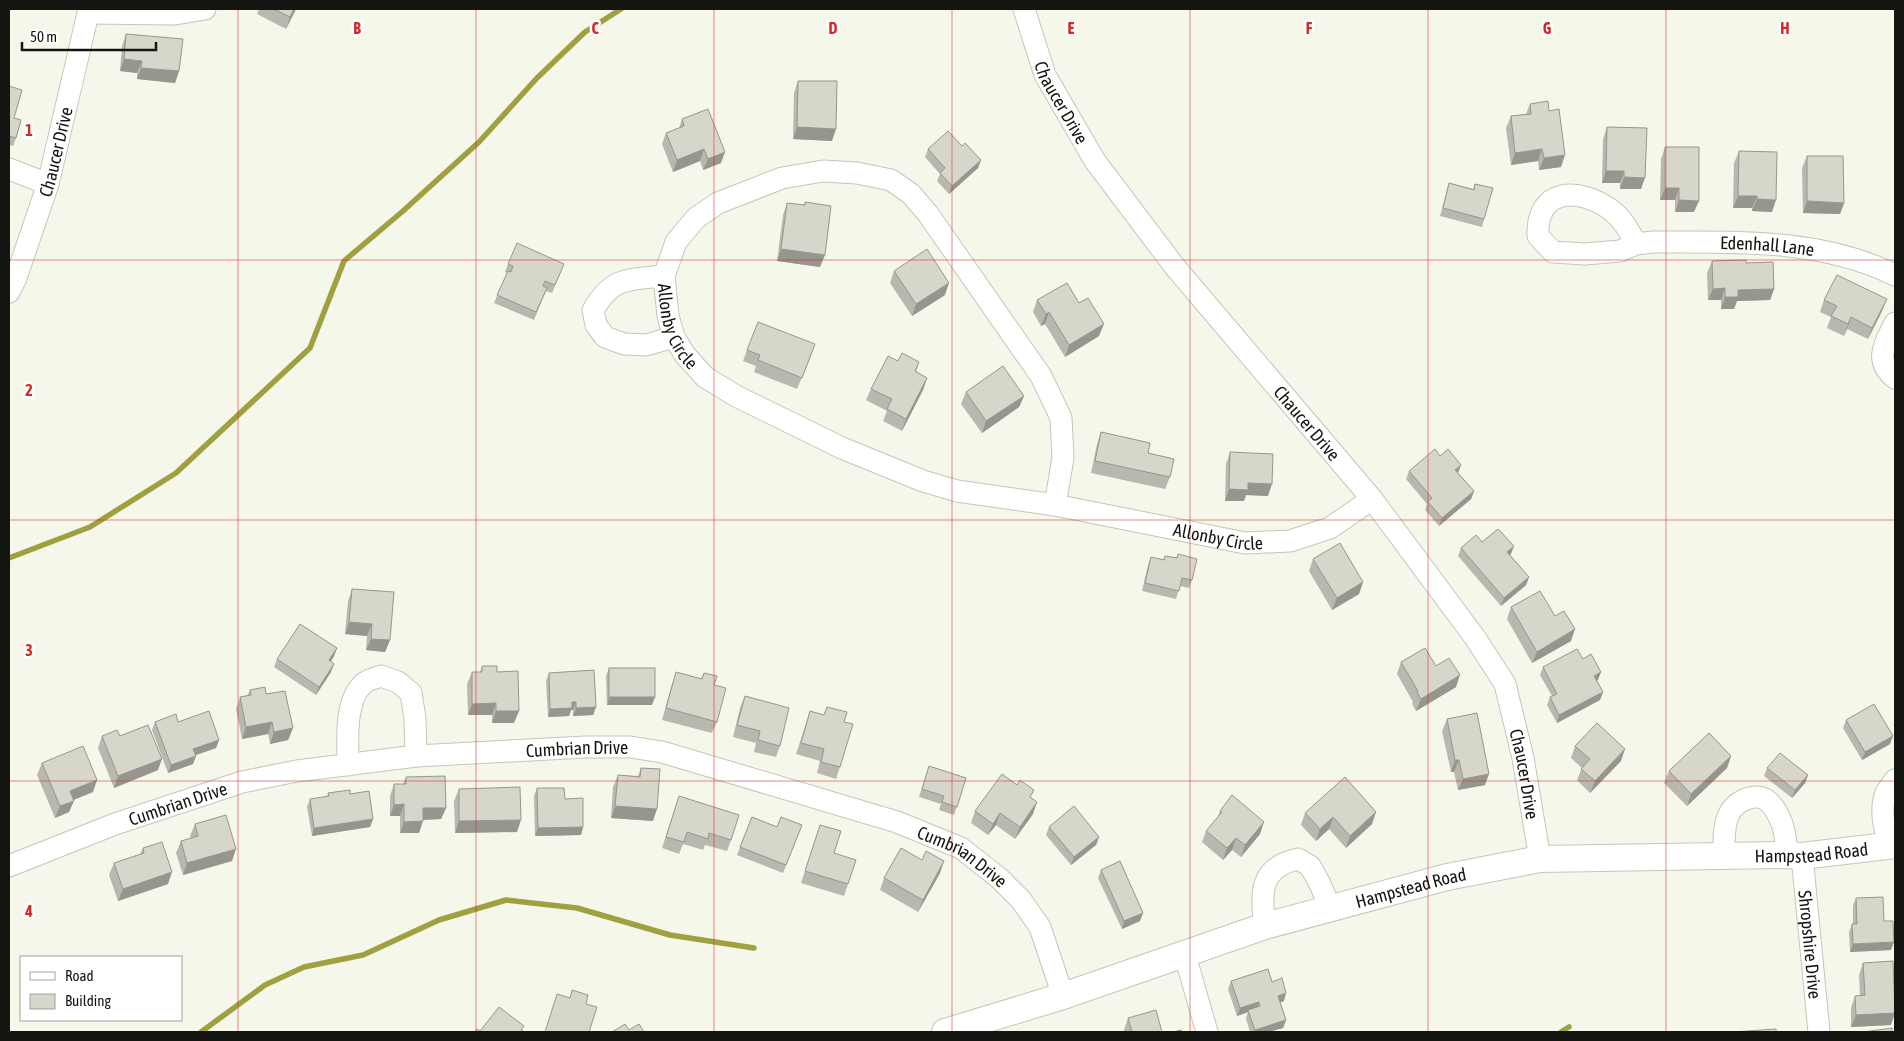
<svg xmlns="http://www.w3.org/2000/svg" width="1904" height="1041" viewBox="0 0 1904 1041" font-family="'Asap Condensed',sans-serif">
  <style>
    .lines { fill: none; stroke-linecap: round; stroke-linejoin: round }
    .stream { stroke: #a1a040; stroke-width: 5.5 }
    .minor-casing { stroke: #c5c6bb; stroke-width: 23 }
    .tertiary-casing { stroke: #c5c6bb; stroke-width: 28 }
    .minor { stroke: #fff; stroke-width: 21 }
    .tertiary { stroke: #fff; stroke-width: 26 }
    .wall { fill: #b8b8af }
    .shaded-wall { fill: #96968e }
    .building { fill: #d6d6cb; stroke: #96968e }
    .grid { fill: none; stroke: #d62828; stroke-width: 1; stroke-opacity: 0.55 }
    .labels { text-anchor: middle; dominant-baseline: central; stroke-width: 5; stroke-linejoin: round; paint-order: stroke }
    .street-label { font-size: 18px; fill: #141410; stroke: #fff }
    .grid-label { font-size: 16px; text-anchor: middle; font-weight: bold; fill: #d62828; stroke: #fff; stroke-width: 5; stroke-linejoin: round; paint-order: stroke }
  </style>
  <rect width="100%" height="100%" fill="#f6f7eb"/>
  <g class="lines">
    <g class="stream">
      <polyline points="9,558 90,527 176,473 310,348 344,261 403,211 479,142 537,78 585,32 621,9"/>
      <polyline points="201,1032 265,985 304,967 363,955 439,920 506,900 577,908 670,935 754,948"/>
      <polyline points="1561,1032 1569,1027"/>
    </g>
    <defs>
      <g id="minor">
        <path id="s1" d="M1024,9L1045,75L1095,161L1175,267L1372,499L1476,639L1505,684L1523,758L1540,859"/>
        <polyline points="89,13 175,14 205,9"/>
        <polyline points="9,169 48,184"/>
        <path id="s2" d="M1636,244C1629,231 1623,219 1611,210C1580,187 1536,187 1538,236L1553,252L1585,254L1620,251L1636,244L1653,242C1734,242 1820,238 1895,275"/>
        <path d="M664,276C628,280 613,276 593,310L596,325L605,337L624,344L646,345L674,337"/>
        <path id="s3" d="M9,292L16,278L48,184L89,9"/>
        <path d="M1895,323C1885,344 1873,360 1895,378"/>
        <path id="s4" d="M1055,505L1063,458L1061,418L1041,376L928,214L911,194L891,180L857,173L823,171L782,178L718,203L696,218L676,242L664,276L668,316L674,337L685,355L705,377L736,396L842,448L923,481L957,491L1055,505L1245,543L1290,541L1330,528L1372,499"/>
        <path d="M348,765C348,742 344,702 363,684C367,680 376,678 381,676L398,682L411,693L415,718L416,756"/>
        <path d="M1890,847C1885,831 1879,810 1886,793C1888,789 1892,784 1895,780"/>
        <path d="M1724,856C1724,843 1723,826 1729,814C1735,802 1752,793 1765,799C1773,804 1779,816 1782,824C1786,834 1786,845 1787,855"/>
        <path id="s5" d="M1802,856L1819,1032"/>
        <path id="s6" d="M9,866L115,824L242,782L297,771L416,756L586,747H630L662,752L897,822L961,848L999,878L1021,900L1040,927L1063,996"/>
        <path d="M1265,926C1260,893 1260,867 1298,859L1310,866L1319,882L1330,907"/>
        <polyline points="1184,952 1207,1032"/>
      </g>
      <g id="tertiary">
        <path id="s7" d="M945,1032L1063,996L1265,926L1447,877L1540,859L1787,855L1802,856L1895,845"/>
      </g>
    </defs>
    <use href="#minor" class="minor-casing"/>
    <use href="#tertiary" class="tertiary-casing"/>
    <use href="#minor" class="minor"/>
    <use href="#tertiary" class="tertiary"/>
  </g>
  <g class="wall">
    <polygon points="259,9 296,9 286,29 257,14"/>
    <polygon points="126,34 179,71 175,83 137,79 137,73 120,71 122,46"/>
    <polygon points="798,81 832,141 793,139 794,93"/>
    <polygon points="9,86 14,118 16,138 13,146 9,145"/>
    <polygon points="1530,104 1549,111 1561,167 1539,170 1538,161 1511,165 1506,128 1511,116 1526,114"/>
    <polygon points="682,119 721,163 703,170 700,161 673,172 662,144 666,133 679,128"/>
    <polygon points="1607,127 1641,189 1620,189 1620,183 1602,183 1603,139"/>
    <polygon points="962,146 981,160 978,168 949,194 937,181 940,174 925,157 928,149"/>
    <polygon points="1665,147 1694,212 1675,212 1675,200 1660,200 1661,159"/>
    <polygon points="1739,151 1772,212 1752,211 1752,208 1733,208 1734,163"/>
    <polygon points="1807,156 1844,203 1840,214 1803,213 1802,168"/>
    <polygon points="1449,183 1473,189 1475,184 1484,219 1482,227 1440,216"/>
    <polygon points="805,202 820,267 777,261 783,215 787,203 804,205"/>
    <polygon points="1712,261 1746,263 1774,289 1770,300 1737,301 1734,309 1721,309 1721,300 1708,300 1707,273"/>
    <polygon points="508,264 561,272 552,293 546,291 534,320 494,303 507,273 505,272"/>
    <polygon points="894,271 945,295 912,316 890,283"/>
    <polygon points="1037,300 1099,336 1065,357 1045,324 1041,326 1033,312"/>
    <polygon points="1824,300 1882,311 1868,339 1847,329 1844,336 1827,328 1831,317 1820,312"/>
    <polygon points="747,350 811,356 797,389 754,372 756,366 743,361"/>
    <polygon points="898,361 919,362 916,372 927,378 923,390 902,431 883,421 887,411 866,400 871,389"/>
    <polygon points="966,392 1024,396 1019,407 982,433 961,404"/>
    <polygon points="1101,432 1148,453 1170,477 1165,489 1091,473 1097,444"/>
    <polygon points="1230,452 1268,496 1246,495 1244,501 1225,501 1226,464"/>
    <polygon points="1440,456 1458,473 1474,491 1471,499 1439,526 1425,510 1427,504 1406,479 1409,471"/>
    <polygon points="1482,542 1511,554 1510,555 1529,577 1526,585 1501,606 1458,556 1461,548"/>
    <polygon points="1178,554 1192,580 1189,588 1180,586 1176,599 1142,591 1148,565 1151,557 1163,560 1165,556 1176,558"/>
    <polygon points="1313,559 1363,582 1359,594 1332,610 1309,571"/>
    <polygon points="352,589 390,640 385,652 366,650 367,636 345,634 348,601"/>
    <polygon points="1511,607 1571,641 1532,663 1507,619"/>
    <polygon points="337,648 334,656 331,662 331,672 316,695 274,667 277,659"/>
    <polygon points="1401,662 1436,666 1456,687 1416,711 1412,704 1413,702 1397,674"/>
    <polygon points="482,666 497,672 514,723 492,723 492,715 468,715 467,684 472,672 480,672"/>
    <polygon points="1543,667 1598,680 1597,681 1603,692 1600,700 1557,723 1547,705 1550,697 1552,696 1540,675"/>
    <polygon points="609,668 652,705 607,705 606,676"/>
    <polygon points="676,672 701,679 704,673 714,685 717,722 712,733 662,720 672,684"/>
    <polygon points="549,673 596,707 593,715 573,716 573,710 571,710 569,716 548,717 546,681"/>
    <polygon points="250,690 266,694 293,728 288,740 270,744 268,734 242,739 236,709 240,697 247,696"/>
    <polygon points="745,696 780,746 776,757 754,752 756,743 733,737 740,708"/>
    <polygon points="827,707 844,722 840,767 836,779 817,773 820,761 796,754 810,711 824,715"/>
    <polygon points="1447,719 1485,785 1458,790 1454,772 1451,772 1442,731"/>
    <polygon points="1846,720 1890,744 1862,760 1843,728"/>
    <polygon points="155,722 178,722 219,740 216,748 196,755 193,764 168,773 152,730"/>
    <polygon points="102,736 120,736 158,770 114,788 98,748"/>
    <polygon points="1575,746 1621,761 1590,793 1577,780 1582,768 1571,758"/>
    <polygon points="1731,756 1727,768 1687,806 1664,783 1669,771"/>
    <polygon points="42,763 93,792 73,800 69,812 55,818 37,775"/>
    <polygon points="929,766 966,778 954,815 939,810 941,804 919,797"/>
    <polygon points="641,768 653,821 611,818 613,787 618,775 638,776"/>
    <polygon points="1767,768 1808,775 1805,783 1792,798 1764,776"/>
    <polygon points="406,777 446,808 441,819 423,820 419,833 400,833 400,816 390,816 390,796 394,784 403,784"/>
    <polygon points="537,788 565,799 583,827 581,835 535,836 534,796"/>
    <polygon points="459,789 517,832 455,833 454,801"/>
    <polygon points="328,793 350,794 373,819 370,827 312,836 307,807 310,799 327,797"/>
    <polygon points="679,796 731,840 727,851 705,845 703,850 683,844 679,854 662,848"/>
    <polygon points="1031,798 1033,814 1015,839 996,825 988,835 971,823 975,811"/>
    <polygon points="1220,811 1260,834 1241,857 1232,850 1223,860 1202,842 1206,831 1217,819"/>
    <polygon points="1305,813 1372,824 1346,848 1329,829 1316,841 1301,825"/>
    <polygon points="752,817 777,827 802,825 783,873 737,855"/>
    <polygon points="195,824 232,861 183,875 176,853 181,841 191,838 190,836"/>
    <polygon points="820,825 834,853 848,884 844,896 801,883"/>
    <polygon points="1049,827 1099,837 1096,845 1071,865 1046,835"/>
    <polygon points="143,848 168,884 118,901 109,875 114,863 140,854"/>
    <polygon points="922,860 940,873 918,912 880,890 884,878"/>
    <polygon points="1101,870 1140,921 1122,929 1098,878"/>
    <polygon points="1856,898 1884,921 1891,950 1850,952 1849,932 1852,924 1853,924 1853,906"/>
    <polygon points="1863,963 1891,1025 1851,1027 1851,1008 1855,996 1860,996 1859,975"/>
    <polygon points="1231,981 1272,982 1284,1001 1280,1002 1286,1020 1283,1028 1268,1032 1250,1032 1246,1018 1248,1012 1237,1016 1228,989"/>
    <polygon points="1128,1018 1162,1032 1124,1032 1124,1030"/>
  </g>
  <g class="shaded-wall">
    <polygon points="294,9 296,9 286,29 290,17"/>
    <polygon points="124,59 142,61 137,73 120,71"/>
    <polygon points="141,68 179,71 175,83 137,79"/>
    <polygon points="797,127 836,129 832,141 793,139"/>
    <polygon points="704,149 700,161 673,172 677,160"/>
    <polygon points="1542,149 1538,161 1511,165 1515,153"/>
    <polygon points="725,152 721,163 703,170 708,159"/>
    <polygon points="1565,155 1561,167 1539,170 1544,158"/>
    <polygon points="981,160 978,168 949,194 952,186"/>
    <polygon points="1606,171 1624,171 1620,183 1602,183"/>
    <polygon points="1624,177 1645,178 1641,189 1620,189"/>
    <polygon points="1665,188 1679,188 1675,200 1660,200"/>
    <polygon points="1738,196 1757,196 1752,208 1733,208"/>
    <polygon points="1757,199 1776,200 1772,212 1752,211"/>
    <polygon points="1679,200 1699,201 1694,212 1675,212"/>
    <polygon points="1807,201 1844,203 1840,214 1803,213"/>
    <polygon points="781,249 825,255 820,267 777,261"/>
    <polygon points="949,283 945,295 912,316 916,304"/>
    <polygon points="1725,288 1721,300 1708,300 1713,289"/>
    <polygon points="1774,289 1770,300 1737,301 1734,309 1721,309 1725,297 1738,290"/>
    <polygon points="1887,299 1882,311 1868,339 1872,328"/>
    <polygon points="1049,312 1045,324 1041,326 1046,314"/>
    <polygon points="1851,317 1847,329 1844,336 1848,324"/>
    <polygon points="1104,324 1099,336 1065,357 1069,345"/>
    <polygon points="927,378 923,390 902,431 906,419"/>
    <polygon points="1024,396 1019,407 982,433 986,421"/>
    <polygon points="1461,465 1458,473 1455,470"/>
    <polygon points="1248,483 1272,484 1268,496 1246,495 1244,501 1225,501 1229,489"/>
    <polygon points="1474,491 1471,499 1439,526 1442,518"/>
    <polygon points="1514,546 1511,554 1504,560 1507,552"/>
    <polygon points="1529,577 1526,585 1501,606 1504,598"/>
    <polygon points="1363,582 1359,594 1332,610 1337,598"/>
    <polygon points="349,622 372,624 367,636 345,634"/>
    <polygon points="1575,629 1571,641 1532,663 1537,652"/>
    <polygon points="371,639 390,640 385,652 366,650"/>
    <polygon points="337,648 334,656 326,668 329,660"/>
    <polygon points="334,664 331,672 316,695 319,687"/>
    <polygon points="1601,672 1598,680 1591,684 1594,676"/>
    <polygon points="1460,675 1456,687 1416,711 1421,699"/>
    <polygon points="1603,692 1600,700 1557,723 1559,715"/>
    <polygon points="609,697 655,697 652,705 607,705"/>
    <polygon points="572,702 576,702 573,710 571,710 569,716 548,717 550,709"/>
    <polygon points="496,703 492,715 468,715 472,704"/>
    <polygon points="596,707 593,715 573,716 576,708"/>
    <polygon points="496,711 519,711 514,723 492,723"/>
    <polygon points="272,722 268,734 242,739 246,727"/>
    <polygon points="293,728 288,740 270,744 274,732"/>
    <polygon points="1893,736 1890,744 1862,760 1865,752"/>
    <polygon points="219,740 216,748 190,757 193,749"/>
    <polygon points="1625,749 1621,761 1590,793 1595,781"/>
    <polygon points="196,756 193,764 168,773 171,765"/>
    <polygon points="1731,756 1727,768 1687,806 1691,794"/>
    <polygon points="162,759 158,770 114,788 118,776"/>
    <polygon points="1455,760 1459,760 1454,772 1451,772"/>
    <polygon points="1489,774 1485,785 1458,790 1463,779"/>
    <polygon points="1808,775 1805,783 1792,798 1795,790"/>
    <polygon points="97,780 93,792 66,803 70,791"/>
    <polygon points="74,801 69,812 55,818 60,806"/>
    <polygon points="1037,802 1033,814 1015,839 1020,827"/>
    <polygon points="404,804 400,816 390,816 394,805"/>
    <polygon points="615,806 657,809 653,821 611,818"/>
    <polygon points="423,808 446,808 441,819 418,820"/>
    <polygon points="1376,812 1372,824 1346,848 1350,836"/>
    <polygon points="1000,813 996,825 988,835 993,824"/>
    <polygon points="1333,817 1329,829 1316,841 1320,829"/>
    <polygon points="373,819 370,827 312,836 314,828"/>
    <polygon points="521,820 517,832 455,833 459,821"/>
    <polygon points="423,821 419,833 400,833 404,822"/>
    <polygon points="1264,822 1260,834 1241,857 1245,845"/>
    <polygon points="583,827 581,835 535,836 538,828"/>
    <polygon points="1099,837 1096,845 1071,865 1074,857"/>
    <polygon points="1236,838 1232,850 1223,860 1227,848"/>
    <polygon points="236,849 232,861 183,875 187,863"/>
    <polygon points="944,861 940,873 918,912 923,900"/>
    <polygon points="172,872 168,884 118,901 123,889"/>
    <polygon points="1143,913 1140,921 1122,929 1124,921"/>
    <polygon points="1894,942 1891,950 1850,952 1853,944"/>
    <polygon points="1286,993 1284,1001 1275,1004 1278,996"/>
    <polygon points="1259,1002 1256,1010 1248,1010 1248,1012 1237,1016 1240,1008"/>
    <polygon points="1895,1013 1891,1025 1851,1027 1856,1015"/>
    <polygon points="1286,1020 1283,1028 1268,1032 1254,1032 1255,1030"/>
  </g>
  <g class="building">
    <polygon points="274,9 294,9 290,17"/>
    <polygon points="126,34 183,39 179,71 141,68 142,61 124,59"/>
    <polygon points="798,81 837,81 836,129 797,127"/>
    <polygon points="9,86 22,90 14,118 21,120 16,138 9,136"/>
    <polygon points="1548,101 1549,111 1559,109 1565,155 1544,158 1542,149 1515,153 1511,116 1531,114 1530,104"/>
    <polygon points="708,109 725,152 708,159 704,149 677,160 666,133 684,126 682,119"/>
    <polygon points="1607,127 1647,128 1645,178 1624,177 1624,171 1606,171"/>
    <polygon points="948,131 962,146 965,143 981,160 952,186 940,173 945,168 928,149"/>
    <polygon points="1665,147 1699,147 1699,201 1679,200 1679,188 1665,188"/>
    <polygon points="1739,151 1777,152 1776,200 1757,199 1757,196 1738,196"/>
    <polygon points="1807,156 1843,156 1844,203 1807,201"/>
    <polygon points="1449,183 1474,190 1475,184 1493,188 1484,219 1443,208"/>
    <polygon points="805,202 831,206 825,255 781,249 787,203 805,205"/>
    <polygon points="517,243 564,264 555,285 545,281 543,286 547,288 536,312 497,295 508,271 511,272 513,266 508,264"/>
    <polygon points="927,249 949,283 916,304 894,271"/>
    <polygon points="1746,260 1746,263 1773,262 1774,289 1738,290 1738,297 1725,297 1725,288 1713,289 1712,261"/>
    <polygon points="1837,275 1887,299 1872,328 1851,317 1848,324 1831,316 1837,306 1824,300"/>
    <polygon points="1067,283 1079,303 1088,298 1104,324 1069,345 1049,312 1046,314 1037,300"/>
    <polygon points="758,322 815,344 802,378 758,360 760,355 747,350"/>
    <polygon points="902,353 919,362 915,371 927,378 906,419 887,409 892,399 871,389 888,356 898,361"/>
    <polygon points="1003,366 1024,396 986,421 966,392"/>
    <polygon points="1101,432 1150,443 1148,453 1174,459 1170,477 1095,461"/>
    <polygon points="1435,449 1440,456 1448,449 1461,465 1455,470 1474,491 1442,518 1428,502 1432,498 1409,471"/>
    <polygon points="1230,452 1273,454 1272,484 1248,483 1248,490 1229,489"/>
    <polygon points="1498,529 1514,546 1507,552 1529,577 1504,598 1461,548 1476,535 1482,542"/>
    <polygon points="1340,543 1363,582 1337,598 1313,559"/>
    <polygon points="1178,554 1197,559 1192,580 1182,578 1179,591 1145,583 1151,557 1164,560 1165,556 1177,558"/>
    <polygon points="352,589 394,592 390,640 371,639 372,624 349,622"/>
    <polygon points="1540,591 1555,616 1564,611 1575,629 1537,652 1511,607"/>
    <polygon points="300,624 337,648 329,660 334,664 319,687 277,659"/>
    <polygon points="1425,648 1436,666 1449,658 1460,675 1421,699 1417,692 1418,691 1401,662"/>
    <polygon points="1577,649 1583,659 1591,654 1601,672 1594,676 1603,692 1559,715 1550,697 1557,694 1543,667"/>
    <polygon points="482,666 497,666 497,672 518,671 519,711 496,711 496,703 472,704 472,672 482,672"/>
    <rect x="609" y="668" width="46" height="29"/>
    <polygon points="594,670 596,707 576,708 576,702 572,702 572,708 550,709 549,673"/>
    <polygon points="676,672 702,679 704,673 717,676 714,685 726,688 717,722 666,708"/>
    <polygon points="265,687 266,694 285,691 293,728 274,732 272,722 246,727 240,697 251,695 250,690"/>
    <polygon points="745,696 789,708 780,746 758,740 760,731 737,725"/>
    <polygon points="1874,704 1893,736 1865,752 1846,720"/>
    <polygon points="827,707 847,712 844,722 853,724 840,767 821,762 824,749 801,743 810,711 824,715"/>
    <polygon points="209,711 219,740 193,749 196,756 171,765 155,722 176,714 178,722"/>
    <polygon points="1477,713 1489,774 1463,779 1459,760 1455,760 1447,719"/>
    <polygon points="1597,723 1625,749 1595,781 1581,769 1590,759 1575,746"/>
    <polygon points="148,725 162,759 118,776 102,736 117,730 120,736"/>
    <polygon points="1709,733 1731,756 1691,794 1669,771"/>
    <polygon points="83,746 97,780 70,791 74,801 60,806 42,763"/>
    <polygon points="1780,753 1808,775 1795,790 1767,768"/>
    <polygon points="929,766 966,778 957,807 942,802 944,796 922,789"/>
    <polygon points="641,768 660,769 657,809 615,806 618,775 640,777"/>
    <polygon points="1002,774 1017,785 1020,780 1034,790 1030,797 1037,802 1020,827 1000,813 993,824 975,811"/>
    <polygon points="445,776 446,808 423,808 423,821 404,822 404,804 394,805 394,784 406,784 406,777"/>
    <polygon points="1345,777 1376,812 1350,836 1333,817 1320,829 1305,813"/>
    <polygon points="520,787 521,820 459,821 459,789"/>
    <polygon points="537,788 564,788 565,799 583,798 583,827 538,828"/>
    <polygon points="350,790 350,794 369,791 373,819 314,828 310,799 329,796 328,793"/>
    <polygon points="1232,795 1264,822 1245,845 1236,838 1227,848 1206,831 1222,812 1220,811"/>
    <polygon points="679,796 739,815 731,840 709,833 708,839 687,832 684,842 666,837"/>
    <polygon points="1074,806 1099,837 1074,857 1049,827"/>
    <polygon points="226,815 236,849 187,863 181,841 198,836 195,824"/>
    <polygon points="752,817 777,827 781,817 802,825 786,865 740,847"/>
    <polygon points="820,825 841,831 834,853 856,860 848,884 805,871"/>
    <polygon points="162,842 172,872 123,889 114,863 144,853 143,848"/>
    <polygon points="901,848 922,860 926,851 944,861 923,900 884,878"/>
    <polygon points="1120,861 1143,913 1124,921 1101,870"/>
    <polygon points="1883,897 1884,921 1893,921 1894,942 1853,944 1852,924 1857,924 1856,898"/>
    <polygon points="1893,961 1895,1013 1856,1015 1855,996 1865,995 1863,963"/>
    <polygon points="1268,969 1272,982 1282,978 1286,993 1278,996 1286,1020 1255,1030 1248,1010 1260,1006 1259,1002 1240,1008 1231,981"/>
    <polygon points="572,990 588,995 586,1004 597,1007 589,1032 545,1032 557,994 570,998"/>
    <polygon points="499,1007 524,1026 521,1030 525,1032 475,1032 477,1029 480,1031"/>
    <polygon points="1156,1010 1162,1032 1131,1032 1132,1032 1128,1018"/>
    <polygon points="625,1024 629,1030 639,1024 644,1032 612,1032"/>
    <polygon points="1892,1028 1892,1032 1863,1032"/>
    <polygon points="1776,1029 1776,1032 1733,1032"/>
    <polygon points="1181,1030 1182,1032 1173,1032"/>
  </g>
  <path class="grid" d="M238,9V1032M476,9V1032M714,9V1032M952,9V1032M1190,9V1032M1428,9V1032M1666,9V1032M9,260H1895M9,520H1895M9,781H1895"/>
  <g class="labels">
    <g class="street-label">
      <text stroke="none"><textPath href="#s1" startOffset="101">Chaucer Drive</textPath></text>
      <text stroke="none"><textPath href="#s3" startOffset="148">Chaucer Drive</textPath></text>
      <text stroke="none"><textPath href="#s2" startOffset="384">Edenhall Lane</textPath></text>
      <text stroke="none"><textPath href="#s4" startOffset="708">Allonby Circle</textPath></text>
      <text stroke="none"><textPath href="#s1" startOffset="506">Chaucer Drive</textPath></text>
      <text stroke="none"><textPath href="#s4" startOffset="1311">Allonby Circle</textPath></text>
      <text stroke="none"><textPath href="#s6" startOffset="585">Cumbrian Drive</textPath></text>
      <text stroke="none"><textPath href="#s1" startOffset="926">Chaucer Drive</textPath></text>
      <text stroke="none"><textPath href="#s6" startOffset="180">Cumbrian Drive</textPath></text>
      <text stroke="none"><textPath href="#s7" startOffset="892">Hampstead Road</textPath></text>
      <text stroke="none"><textPath href="#s6" startOffset="990">Cumbrian Drive</textPath></text>
      <text stroke="none"><textPath href="#s7" startOffset="488">Hampstead Road</textPath></text>
      <text stroke="none"><textPath href="#s5" startOffset="89">Shropshire Drive</textPath></text>
    </g>
  </g>
  <g class="grid-label">
    <text x="357" y="34">B</text>
    <text x="595" y="34">C</text>
    <text x="833" y="34">D</text>
    <text x="1071" y="34">E</text>
    <text x="1309" y="34">F</text>
    <text x="1547" y="34">G</text>
    <text x="1785" y="34">H</text>
    <text x="29" y="136">1</text>
    <text x="29" y="396">2</text>
    <text x="29" y="656">3</text>
    <text x="29" y="917">4</text>
  </g>
  <rect width="1904" height="1041" fill="none" stroke="#141410" stroke-width="20"/>
  <rect x="20" y="956" width="162" height="65" fill="#ffffff" stroke="#a1a19f"/>
  <rect x="30" y="972" width="25" height="8" fill="#ffffff" stroke="#a1a19f"/>
  <text x="65" y="981" font-size="15" fill="#141410">Road</text>
  <rect x="30" y="994" width="25" height="15" fill="#d6d6cb" stroke="#a1a19f"/>
  <text x="65" y="1006" font-size="15" fill="#141410">Building</text>
  <path d="M22 42v8h134v-8" fill="none" stroke="#141410" stroke-width="2.5"/>
  <text x="30" y="42" font-size="15" fill="#141410" stroke="#ffffff" stroke-width="4" paint-order="stroke">50 m</text>
</svg>
